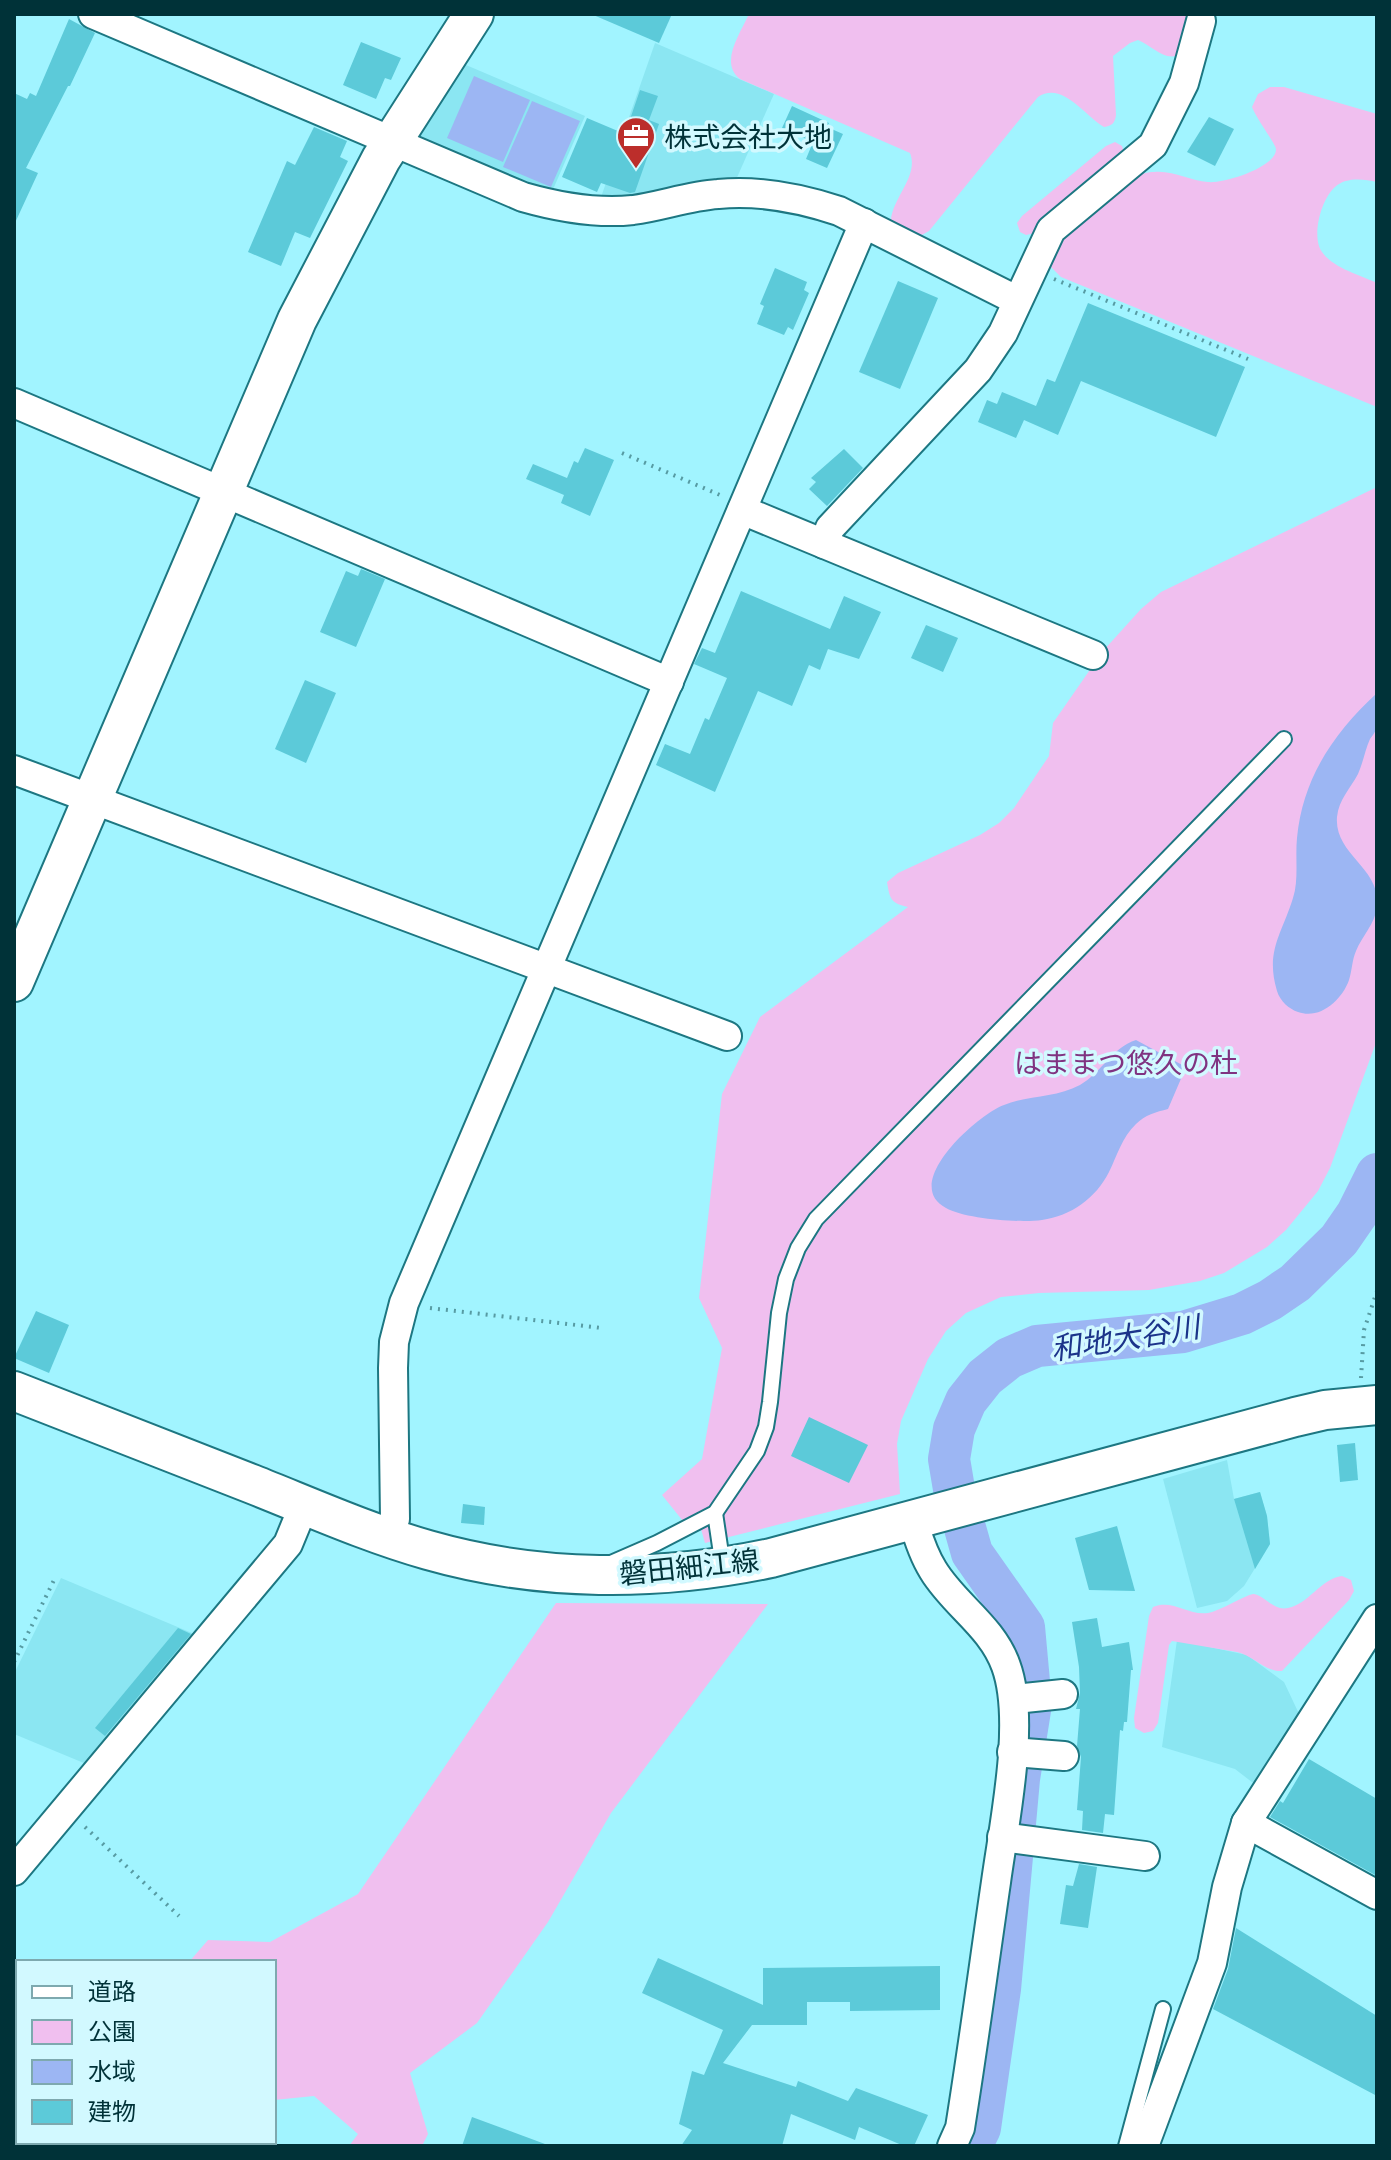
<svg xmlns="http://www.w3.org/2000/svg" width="1391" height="2160" viewBox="0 0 1391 2160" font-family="'Open Sans','Noto Sans JP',sans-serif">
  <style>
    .built { fill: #8be6f2 }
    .green { fill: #f0bfef }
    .water { fill: #9cb6f3 }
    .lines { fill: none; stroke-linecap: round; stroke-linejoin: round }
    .river { stroke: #9cb6f3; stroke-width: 42 }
    .building { fill: #5ccad9 }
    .lane-casing { stroke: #1d7782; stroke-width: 18 }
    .street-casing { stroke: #1d7782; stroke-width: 32 }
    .secondary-casing { stroke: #1d7782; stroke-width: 42 }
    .path { stroke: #579ba3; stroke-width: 4; stroke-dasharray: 2 6; stroke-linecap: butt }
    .lane { stroke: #fff; stroke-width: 14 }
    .street { stroke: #fff; stroke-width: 28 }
    .secondary { stroke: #fff; stroke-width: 38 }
    .labels { text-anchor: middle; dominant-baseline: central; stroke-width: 7; stroke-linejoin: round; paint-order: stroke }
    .poi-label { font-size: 28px; fill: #003238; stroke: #d2f9ff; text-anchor: start }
    .park-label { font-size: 28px; fill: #803381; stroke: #d2f9ff }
    .street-label { font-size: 28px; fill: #003238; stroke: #d2f9ff }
    .water-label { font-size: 30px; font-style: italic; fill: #1c348a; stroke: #d2f9ff }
  </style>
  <rect width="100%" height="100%" fill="#a1f4ff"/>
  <g class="built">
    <polygon points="655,43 774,94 735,182 600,200"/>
    <polygon points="459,62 585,116 551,194 417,140 414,131"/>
    <polygon points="1227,1460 1234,1499 1260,1492 1267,1516 1270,1544 1244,1586 1227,1601 1197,1608 1163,1479"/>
    <polygon points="61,1578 199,1636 91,1766 14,1734 14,1674"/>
    <polygon points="1177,1640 1247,1655 1284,1682 1301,1718 1257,1786 1235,1769 1162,1747"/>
  </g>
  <g class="green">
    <path d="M749,14H1195L1179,55C1163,61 1153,46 1138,40L1130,43L1113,56L1116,115C1115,123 1112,126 1104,127C1084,115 1062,81 1038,97L929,231L920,236L897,228L891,220C893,197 919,176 910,153L740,79C719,63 740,34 749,14Z"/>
    <path d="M1270,87H1284L1377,114V182C1363,179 1346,177 1335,187C1321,199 1311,237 1322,252C1333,268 1360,275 1377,283V407L1061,277L1051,267C1051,261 1050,254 1052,249C1058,236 1122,182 1136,176C1140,174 1149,172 1154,172C1173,170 1190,181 1208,182C1223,184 1277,167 1276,149C1275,143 1256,118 1252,107L1258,94Z"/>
    <polygon points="1115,142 1122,146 1124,153 1035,233 1026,235 1020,232 1017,223 1022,216 1106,146"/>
    <path d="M1377,487V1040L1330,1168L1318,1191L1286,1230L1267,1247L1224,1273L1200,1281L1149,1290L1039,1293L1001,1297L966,1313L946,1331L928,1359L901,1421L897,1444L900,1494L705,1543L701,1529L691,1531L662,1495L702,1459L722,1348L699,1298L722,1094L760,1017L908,907C891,903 890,900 887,882L898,873L980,835L999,823L1014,808L1049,756L1053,723L1103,651L1141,609L1161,592Z"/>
    <path d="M1342,1576L1351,1580L1354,1591L1349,1600L1282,1671C1265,1672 1254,1656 1237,1652L1172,1641L1169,1645L1158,1723L1153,1731L1144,1733L1135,1728L1134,1718L1149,1616L1153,1607C1173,1599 1188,1616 1208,1613C1220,1611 1249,1593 1254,1594C1267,1597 1273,1611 1288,1608C1309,1604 1320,1579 1342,1576Z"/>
    <polygon points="556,1603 768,1604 611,1813 548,1922 477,2023 410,2073 428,2134 422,2146 349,2146 358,2134 314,2096 274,2100 274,1962 189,1962 208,1940 270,1942 358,1894"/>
  </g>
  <g class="water">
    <polygon points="474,76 530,100 503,162 447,138"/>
    <polygon points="532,101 580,121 551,187 503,167"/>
    <path d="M1377,693C1377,704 1380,719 1376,729C1375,733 1372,736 1370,739C1365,750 1363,763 1358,774C1350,789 1339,799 1337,817C1334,855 1382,868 1377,907C1375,924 1362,936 1356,951C1352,960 1352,971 1349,980C1342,1000 1320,1020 1298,1012C1289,1009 1280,1001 1277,991C1265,951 1282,934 1293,898C1299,879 1295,858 1297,838C1303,777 1334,733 1377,693Z"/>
    <path d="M1136,1040L1186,1067L1168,1109C1156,1112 1145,1115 1136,1124C1122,1137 1117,1156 1109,1172C1096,1198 1071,1216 1042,1220C1020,1223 965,1219 946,1208C900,1184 977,1115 1004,1105C1029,1095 1056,1098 1080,1085C1101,1073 1113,1047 1136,1040Z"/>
  </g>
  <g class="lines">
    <polyline class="river" points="971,2146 980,2128 1000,1989 1019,1779 1031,1704 1024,1627 972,1553 954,1489 949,1459 954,1429 966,1401 985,1377 1009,1358 1037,1346 1183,1332 1242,1314 1270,1300 1295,1283 1339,1240 1357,1214 1377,1174"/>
  </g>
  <g class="building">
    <polygon points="591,14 672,14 659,43"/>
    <polygon points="69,19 95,33 70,86 68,86 26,168 38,173 14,225 14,93 27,99 30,93 36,96"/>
    <polygon points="361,42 401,58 391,80 385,78 376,99 343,85"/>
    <polygon points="640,90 658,96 649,120 659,124 635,192 630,193 601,183 597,192 562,177 587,118 625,134"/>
    <polygon points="792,106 829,123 827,127 843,134 827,168 806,159 813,142 782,128"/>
    <polygon points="1209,117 1234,129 1215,166 1187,152"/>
    <polygon points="314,127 347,141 340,157 348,161 310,238 295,232 281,266 248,252 287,161 295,165"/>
    <polygon points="775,268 807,282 804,290 809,293 793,330 788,327 784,335 757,324 764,306 760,304"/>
    <polygon points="898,281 938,298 900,389 859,372"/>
    <polygon points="1088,303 1245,367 1216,437 1081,381 1058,435 1024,420 1016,438 978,422 987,400 997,404 1002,392 1036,406 1047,379 1055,382"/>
    <polygon points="585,448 614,460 590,516 561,503 564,495 526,479 533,464 567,478 574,461 578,463"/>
    <polygon points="844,449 863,468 827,506 809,489 816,482 811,478"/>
    <polygon points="361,569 385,579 356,647 320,632 346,571 358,576"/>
    <polygon points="741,591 830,629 844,596 881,612 859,659 828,649 820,670 809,665 792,706 758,691 715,792 656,765 665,744 690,754 705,718 709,720 727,678 694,664 702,648 715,653"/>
    <polygon points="926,625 958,638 943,672 911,658"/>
    <polygon points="305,680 336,693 306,763 275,749"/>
    <polygon points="36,1311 69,1325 49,1373 14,1358"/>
    <polygon points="809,1417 868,1445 849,1483 791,1456"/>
    <polygon points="1355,1443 1358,1480 1340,1482 1337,1445"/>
    <polygon points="1260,1492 1267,1516 1270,1544 1255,1569 1234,1499"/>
    <polygon points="463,1504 485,1507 484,1525 461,1523"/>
    <polygon points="1117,1526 1135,1591 1089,1590 1075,1538"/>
    <polygon points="1097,1618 1102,1647 1129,1642 1133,1670 1131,1670 1127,1722 1124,1722 1123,1731 1120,1730 1114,1815 1105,1814 1103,1833 1082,1830 1083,1811 1077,1810 1081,1757 1077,1746 1080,1709 1076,1709 1080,1693 1079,1667 1072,1622"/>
    <polygon points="178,1628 191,1634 105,1736 95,1728"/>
    <polygon points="1309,1759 1377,1799 1377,1876 1270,1817 1280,1801 1283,1803"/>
    <polygon points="1079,1864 1097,1867 1088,1928 1060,1924 1066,1885 1073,1886"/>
    <polygon points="1236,1928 1377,2016 1377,2096 1213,2009 1228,1969"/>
    <polygon points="658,1958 763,2005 763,1968 940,1966 940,2010 850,2011 850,2002 807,2002 807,2025 752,2025 723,2063 796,2087 798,2081 848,2101 856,2088 928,2115 914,2146 904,2146 859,2127 855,2140 791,2114 782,2146 681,2146 692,2130 679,2124 692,2071 704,2075 723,2030 642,1993"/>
    <polygon points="472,2117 545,2144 544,2146 462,2146"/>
  </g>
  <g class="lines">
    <defs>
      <g id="lane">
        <polyline points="715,1513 723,1567"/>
        <polyline points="611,1563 657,1543 715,1513 757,1451 766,1427 770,1402 779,1313 786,1279 798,1248 816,1219 1284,739"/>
        <polyline points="1126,2146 1163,2009"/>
      </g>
      <g id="street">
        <path d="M93,14L523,197C558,207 596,214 633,210C662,206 689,196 718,194C759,190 800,198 839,211L1016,300"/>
        <polyline points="14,403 669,682"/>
        <polyline points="742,510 1093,655"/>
        <polyline points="824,544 830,528 978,370 1003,333 1051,230 1153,145 1184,83 1201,21"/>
        <polyline points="14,770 727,1036"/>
        <path d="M913,1520C918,1538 923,1554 933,1570C954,1605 992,1626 1006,1666C1026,1721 1004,1823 996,1882C984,1964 973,2047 960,2128L952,2146"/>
        <polyline points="388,1537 395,1519 393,1368 394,1342 404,1303 864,223"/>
        <polyline points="1015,1699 1063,1694"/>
        <polyline points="1012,1752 1064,1756"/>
        <polyline points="1246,1823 1377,1895"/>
        <polyline points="1002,1837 1145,1856"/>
        <polyline points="14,1871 288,1544 304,1505"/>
        <polyline points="1144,2146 1212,1963 1227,1887 1246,1823 1377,1619"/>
      </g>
      <g id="secondary">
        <polyline points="14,982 297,320 381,159 474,14"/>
        <path d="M14,1391C93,1422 172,1453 252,1484C310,1507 368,1533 428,1550C540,1582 658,1582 771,1558L1295,1417L1325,1410L1377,1405"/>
      </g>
    </defs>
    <use href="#lane" class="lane-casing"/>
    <use href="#street" class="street-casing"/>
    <use href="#secondary" class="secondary-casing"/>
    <g class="path">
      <polyline points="1054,279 1248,359"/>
      <polyline points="622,453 720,495"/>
      <polyline points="430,1308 602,1328"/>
      <polyline points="1361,1378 1364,1330 1377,1291"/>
      <polyline points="14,1662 55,1578"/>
      <polyline points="85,1827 179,1916"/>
    </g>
    <use href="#lane" class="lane"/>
    <use href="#street" class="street"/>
    <use href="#secondary" class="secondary"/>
  </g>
  <defs>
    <symbol id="office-pin" viewBox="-11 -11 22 30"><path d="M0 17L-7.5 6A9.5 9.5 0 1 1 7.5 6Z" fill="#bc2e2b" stroke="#d2f9ff"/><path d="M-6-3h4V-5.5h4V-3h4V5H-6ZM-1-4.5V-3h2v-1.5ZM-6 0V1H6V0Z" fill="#fff"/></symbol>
  </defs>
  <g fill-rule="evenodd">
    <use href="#office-pin" x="614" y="114" width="44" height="60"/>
  </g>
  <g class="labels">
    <g class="poi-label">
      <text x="664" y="136">株式会社大地</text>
    </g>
    <g class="park-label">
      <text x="1126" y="1062">はままつ悠久の杜</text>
    </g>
    <g class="street-label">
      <text transform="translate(689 1566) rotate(-6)">磐田細江線</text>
    </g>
    <g class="water-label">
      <text transform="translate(1125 1337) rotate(-9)">和地大谷川</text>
    </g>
  </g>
  <rect width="1391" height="2160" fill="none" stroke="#003238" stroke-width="32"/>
  <rect x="16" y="1960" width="260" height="184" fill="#d2f9ff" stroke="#7ea9af" stroke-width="2"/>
  <rect x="32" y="1986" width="40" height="12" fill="#ffffff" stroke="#7ea9af" stroke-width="2"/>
  <text x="88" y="2000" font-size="24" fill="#003238">道路</text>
  <rect x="32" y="2020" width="40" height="24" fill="#f0bfef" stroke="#7ea9af" stroke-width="2"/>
  <text x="88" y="2040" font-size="24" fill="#003238">公園</text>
  <rect x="32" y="2060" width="40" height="24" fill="#9cb6f3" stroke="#7ea9af" stroke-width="2"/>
  <text x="88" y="2080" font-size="24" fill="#003238">水域</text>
  <rect x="32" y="2100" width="40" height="24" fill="#5ccad9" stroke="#7ea9af" stroke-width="2"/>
  <text x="88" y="2120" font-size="24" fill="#003238">建物</text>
</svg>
